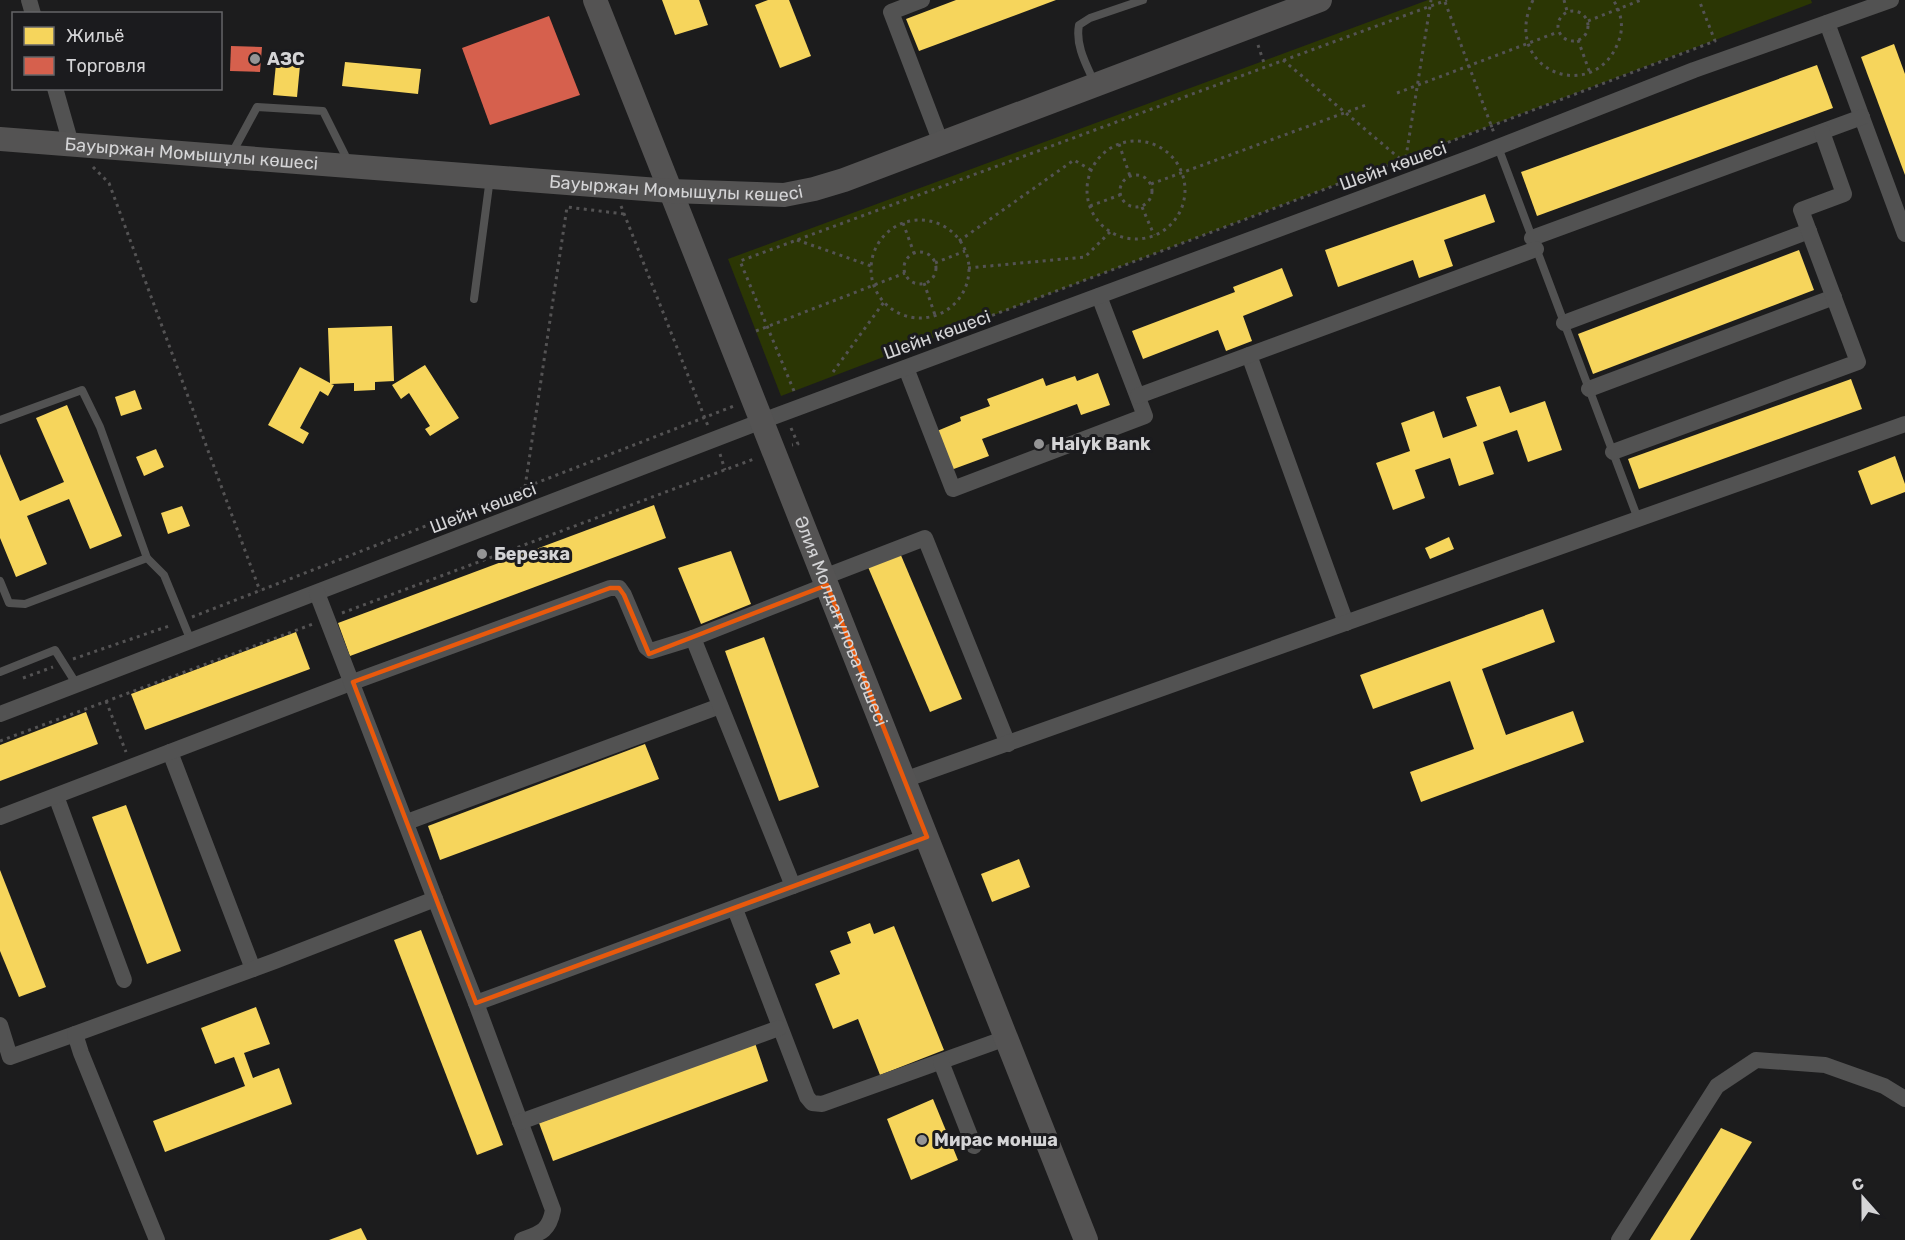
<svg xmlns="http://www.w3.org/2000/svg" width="1905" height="1240" viewBox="0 0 1905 1240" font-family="Rubik,sans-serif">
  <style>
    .green { fill: #2b3604 }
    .homes { fill: #f6d55c }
    .shops { fill: #d6604d }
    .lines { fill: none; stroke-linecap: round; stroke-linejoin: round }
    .path { stroke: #545354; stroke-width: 3; stroke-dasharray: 3 4.5; stroke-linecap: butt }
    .lane { stroke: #525252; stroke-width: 8 }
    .street { stroke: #525252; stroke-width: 16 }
    .secondary { stroke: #545353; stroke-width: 24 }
    .marked { fill: none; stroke: #e8590c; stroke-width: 4.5; stroke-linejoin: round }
    .poi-dot { fill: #949495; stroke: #1b1b1e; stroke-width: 2 }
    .labels { text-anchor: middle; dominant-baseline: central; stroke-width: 6; stroke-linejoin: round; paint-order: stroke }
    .poi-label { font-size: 18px; font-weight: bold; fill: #d4d4d6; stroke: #1b1b1e; text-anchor: start }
    .street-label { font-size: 18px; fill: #d4d4d6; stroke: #1b1b1e }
  </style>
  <rect width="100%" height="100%" fill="#1c1c1d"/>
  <polygon class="green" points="1428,0 1811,0 1812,3 781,396 728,259"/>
  <g class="homes">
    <polygon points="662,0 699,0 708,25 675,35"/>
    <polygon points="768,0 789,0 811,56 780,68 755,5"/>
    <polygon points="956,0 1056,0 919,51 906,19"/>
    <polygon points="1894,44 1905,74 1905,175 1861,57"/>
    <polygon points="277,53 301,55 297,97 273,95"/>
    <polygon points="345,62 421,69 418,94 342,86"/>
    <polygon points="1817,65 1833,108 1537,216 1521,172"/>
    <polygon points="1485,194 1495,222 1444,240 1453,266 1419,278 1413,260 1338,287 1325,250"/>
    <polygon points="1799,250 1814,290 1593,374 1578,334"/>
    <polygon points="1282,268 1293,296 1243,316 1252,341 1226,351 1218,330 1143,359 1132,331 1235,292 1233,287"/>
    <polygon points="392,326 394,381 375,382 375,390 354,391 354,383 331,384 334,385 328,396 320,391 300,428 309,433 303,444 268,425 300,367 330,383 328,328"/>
    <polygon points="425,365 459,418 430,436 425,429 430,426 409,393 401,399 392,385"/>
    <polygon points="1098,373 1110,405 1081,415 1077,404 982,439 989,456 951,470 937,431 961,421 960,417 990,406 987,399 1043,378 1046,386 1075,376 1077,381"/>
    <polygon points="1851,379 1862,409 1639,489 1628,459"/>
    <polygon points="1500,386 1510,413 1545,401 1562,450 1528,462 1517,430 1483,442 1494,474 1459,486 1450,458 1415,470 1425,498 1393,510 1376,463 1410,451 1401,423 1434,411 1443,438 1477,426 1466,397"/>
    <polygon points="135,390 142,409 121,416 115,397"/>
    <polygon points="67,405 122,536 90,549 69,499 27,516 47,564 16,577 0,538 0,454 20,501 64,482 36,418"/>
    <polygon points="156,449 164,467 144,476 136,457"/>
    <polygon points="1895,456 1905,484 1905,492 1871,505 1858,471"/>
    <polygon points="654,505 666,538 350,656 338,623"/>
    <polygon points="182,506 190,526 168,534 161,513"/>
    <polygon points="1449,537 1454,549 1430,559 1425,548"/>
    <polygon points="731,551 751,604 701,624 678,568"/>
    <polygon points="900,553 962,699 930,712 868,567"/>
    <polygon points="1543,609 1555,642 1482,669 1506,735 1573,711 1584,742 1421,802 1410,772 1474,749 1450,681 1373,709 1360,675"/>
    <polygon points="296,632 310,669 145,730 131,694"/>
    <polygon points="764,637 819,787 779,801 725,651"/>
    <polygon points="86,712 98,744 0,781 0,745"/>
    <polygon points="645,744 659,779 440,860 428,826"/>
    <polygon points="126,805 181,951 147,964 92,817"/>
    <polygon points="1019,859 1030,887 992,902 981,874"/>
    <polygon points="0,870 46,987 19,997 0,951"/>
    <polygon points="870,923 874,934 894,926 944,1050 880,1075 858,1019 833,1029 815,984 840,974 830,951 851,943 847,932"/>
    <polygon points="421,930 503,1145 477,1155 394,940"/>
    <polygon points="256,1007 270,1044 244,1053 253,1078 279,1068 292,1104 165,1152 153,1121 245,1086 234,1057 215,1064 201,1028"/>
    <polygon points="755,1043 768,1081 553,1161 539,1123"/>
    <polygon points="933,1099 958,1160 911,1180 887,1119"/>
    <polygon points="1721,1128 1752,1142 1690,1240 1650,1240"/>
    <polygon points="361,1228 367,1240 329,1240"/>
  </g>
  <g class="shops">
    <polygon points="549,16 580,95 490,125 462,48"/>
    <polygon points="231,46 262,47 260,72 230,71"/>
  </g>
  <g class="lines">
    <g class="path">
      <path d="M1533,0C1499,71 1596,107 1619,40C1624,27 1621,11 1613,0"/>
      <polyline points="1564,0 1567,11"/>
      <polyline points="1445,2 1494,133"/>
      <circle cx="1573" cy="26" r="15"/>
      <polyline points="1588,21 1641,0"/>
      <polyline points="1578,40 1590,73"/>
      <polyline points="1258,45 1265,66"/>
      <polyline points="1283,60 1405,163 1431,0"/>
      <polyline points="1397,93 1558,32"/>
      <circle cx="1136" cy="190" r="49"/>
      <polyline points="1119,144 1130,176"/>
      <polyline points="93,167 109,183 260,591"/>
      <circle cx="1136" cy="191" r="16"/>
      <polyline points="1151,184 1366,105"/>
      <polyline points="621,206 708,426"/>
      <polyline points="1090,206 1120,195"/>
      <polyline points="1142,207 1154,235"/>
      <circle cx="920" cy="269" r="49"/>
      <polyline points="903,223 914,253"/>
      <polyline points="797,240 871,266"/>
      <polyline points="959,241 1074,160 1091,170"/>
      <circle cx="920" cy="268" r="16"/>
      <polyline points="935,263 965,251"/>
      <polyline points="968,268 1085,257 1110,232"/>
      <polyline points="924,283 935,315"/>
      <polyline points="756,331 905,273"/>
      <polyline points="943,334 1715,41 1699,0"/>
      <polyline points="833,372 884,302"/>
      <polyline points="794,391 740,261 1447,0"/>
      <polyline points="791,428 798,444 792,445"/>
      <polyline points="720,454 725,470"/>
      <polyline points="525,487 567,207 624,214"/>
      <polyline points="342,613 754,459"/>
      <polyline points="192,617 734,406"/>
      <polyline points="73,659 172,625"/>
      <polyline points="23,678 53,667"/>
      <polyline points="106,701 126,752"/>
      <polyline points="0,741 313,624"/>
    </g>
    <g class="lane">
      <path d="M1095,84C1087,66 1075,46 1079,25L1090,18L1143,0"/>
      <polyline points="1498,147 1638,519"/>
      <polyline points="231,155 257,107 323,111 349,163"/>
      <polyline points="474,299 490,178"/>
      <polyline points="0,420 82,390 100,427 147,558 164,575 191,641"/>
      <polyline points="0,581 9,603 25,604 147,558"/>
      <polyline points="0,672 55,650 77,685"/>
    </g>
    <g class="street">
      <polyline points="29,0 33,14"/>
      <polyline points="922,0 891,12 941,143"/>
      <polyline points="1827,23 1905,234"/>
      <polyline points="55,88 71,144"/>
      <polyline points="1532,238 1862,117"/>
      <polyline points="1564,323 1809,231"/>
      <polyline points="1249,355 1346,623"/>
      <polyline points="906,368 953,489 1145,416 1099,296"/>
      <polyline points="1589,389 1834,297"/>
      <polyline points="1138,396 1536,249"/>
      <polyline points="1613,452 1858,362 1801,210 1844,194 1822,132"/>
      <polyline points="824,577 925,538 1008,744"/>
      <polyline points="0,714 762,421 1475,156 1694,70 1891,0"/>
      <polyline points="170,752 253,969"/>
      <polyline points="904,780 1905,424"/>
      <polyline points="56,796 124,980"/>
      <polyline points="0,817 353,682 610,588 619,588 624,595 646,647 651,651 693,638 827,585"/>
      <polyline points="407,822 720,706"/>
      <polyline points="793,886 927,837"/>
      <path d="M435,899L476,1003L553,1210C549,1231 541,1233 522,1240"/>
      <polyline points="735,909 807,1097 812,1103 822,1104 1006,1038"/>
      <polyline points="476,1003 793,886 693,638"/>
      <polyline points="0,1025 10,1057 75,1034"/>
      <polyline points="941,1062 974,1146"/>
      <polyline points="520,1122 779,1028"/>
      <polyline points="157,1240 81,1053 75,1034 275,961 435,899 317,593"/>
      <polyline points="1619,1240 1717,1086 1756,1060 1825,1065 1884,1086 1905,1099"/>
    </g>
    <g class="secondary">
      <path id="s1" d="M595,0L1086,1240"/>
      <path id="s2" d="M0,139L671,191L784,195L814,189L844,180L1320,0"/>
    </g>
  </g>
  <path class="marked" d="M827,585L927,837L476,1003L353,682L610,588H619L624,595L649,654Z"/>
  <g class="poi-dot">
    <circle cx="255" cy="59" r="6"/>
    <circle cx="1039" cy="444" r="6"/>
    <circle cx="482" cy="554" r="6"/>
    <circle cx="922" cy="1140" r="6"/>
  </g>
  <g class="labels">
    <g class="poi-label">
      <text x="267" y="59">АЗС</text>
      <text x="1051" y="444">Halyk Bank</text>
      <text x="494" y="554">Березка</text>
      <text x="934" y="1140">Мирас монша</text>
    </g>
    <g class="street-label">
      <text stroke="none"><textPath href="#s2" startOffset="192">Бауыржан Момышұлы көшесі</textPath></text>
      <text transform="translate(1393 166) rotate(-20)">Шейн көшесі</text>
      <text stroke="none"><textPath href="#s2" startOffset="678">Бауыржан Момышұлы көшесі</textPath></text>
      <text transform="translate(937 335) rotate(-20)">Шейн көшесі</text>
      <text transform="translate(483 508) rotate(-21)">Шейн көшесі</text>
      <text stroke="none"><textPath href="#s1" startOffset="668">Әлия Молдағұлова көшесі</textPath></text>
    </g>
  </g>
  <rect x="12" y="12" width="210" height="78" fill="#1b1b1e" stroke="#656568" stroke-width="1.5"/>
  <rect x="24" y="27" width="30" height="18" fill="#f6d55c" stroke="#656568" stroke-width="1.5"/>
  <text x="66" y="42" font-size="18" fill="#d4d4d6">Жильё</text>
  <rect x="24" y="57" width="30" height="18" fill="#d6604d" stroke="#656568" stroke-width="1.5"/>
  <text x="66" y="72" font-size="18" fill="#d4d4d6">Торговля</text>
  <g transform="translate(1863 1198) rotate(339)" stroke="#1b1b1e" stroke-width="4.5" paint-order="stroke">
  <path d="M0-4.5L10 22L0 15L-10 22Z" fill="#d4d4d6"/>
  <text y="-9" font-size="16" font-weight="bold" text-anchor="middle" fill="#d4d4d6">С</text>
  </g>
</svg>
